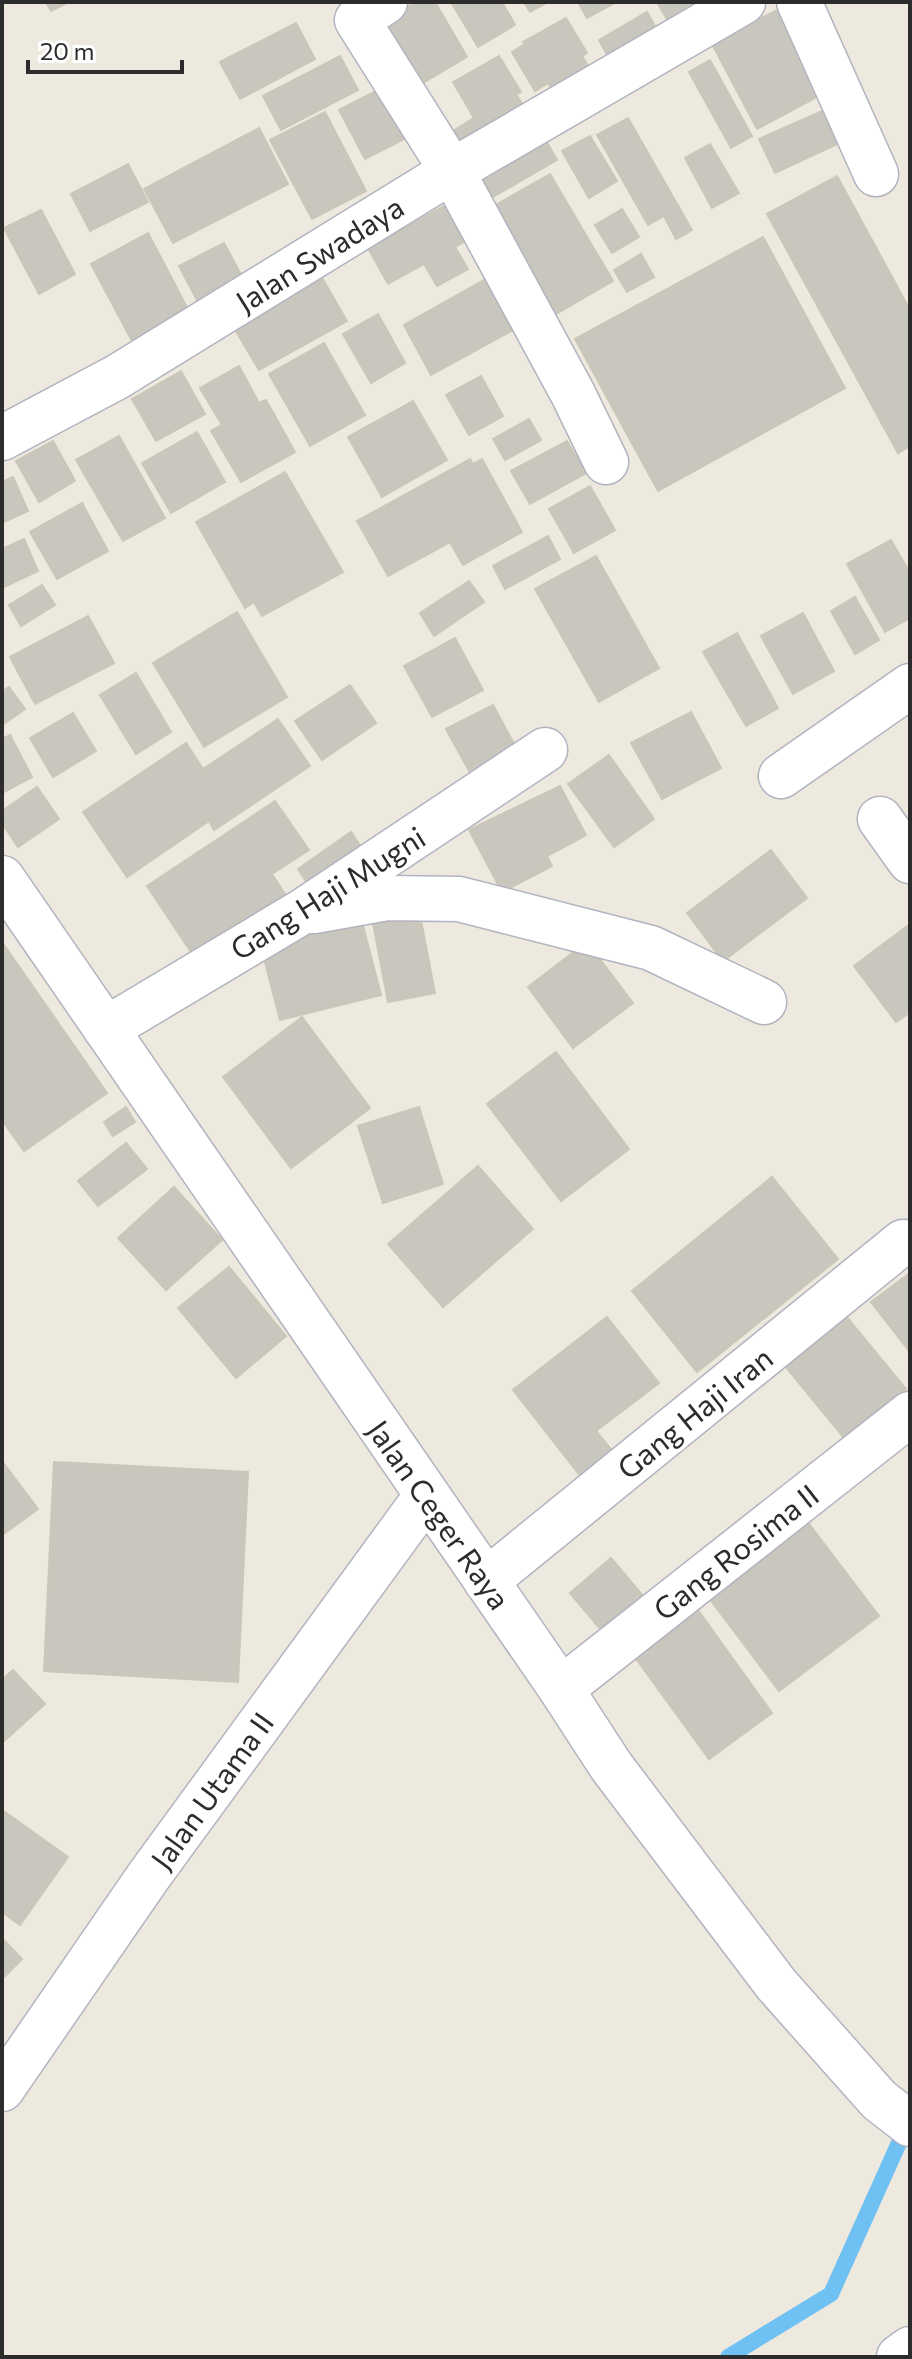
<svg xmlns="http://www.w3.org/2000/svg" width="912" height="2359" viewBox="0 0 912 2359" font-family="Commissioner,sans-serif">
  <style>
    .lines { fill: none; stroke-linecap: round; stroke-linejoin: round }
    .stream { stroke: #6fc0f3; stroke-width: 16 }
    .building { fill: #c9c7bd; stroke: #cac6b8; stroke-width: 2 }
    .minor-casing { stroke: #b2b3c0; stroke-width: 47 }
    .secondary-casing { stroke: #b2b3c0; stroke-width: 47 }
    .minor { stroke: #fff; stroke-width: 44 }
    .secondary { stroke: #fff; stroke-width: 44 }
    .labels { text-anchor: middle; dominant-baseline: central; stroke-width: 7; stroke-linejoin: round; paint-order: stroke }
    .street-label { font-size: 30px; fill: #2c2c2c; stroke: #fff }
  </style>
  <rect width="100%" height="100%" fill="#eee9de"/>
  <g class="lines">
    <polyline class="stream" points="728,2357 831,2294 907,2125"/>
  </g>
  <g class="building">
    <polygon points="46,2 69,2 51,11"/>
    <polygon points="416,2 435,2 467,57 416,87 378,24"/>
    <polygon points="451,2 502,2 515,25 478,47"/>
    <polygon points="524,2 548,2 530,12"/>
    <polygon points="578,2 616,2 587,18"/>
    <polygon points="662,2 695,2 702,14 674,31 658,4"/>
    <polygon points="781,8 826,92 757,129 712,44"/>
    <polygon points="647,12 661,37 613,65 599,40"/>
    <polygon points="566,18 587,53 582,56 596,79 559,101 548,83 535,91 512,52 525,44 523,42"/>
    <polygon points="296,23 315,59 240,99 220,62"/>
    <polygon points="340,56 358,90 281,130 263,96"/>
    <polygon points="499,56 521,92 516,94 532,120 463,160 448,134 474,118 453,82"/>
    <polygon points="710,60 752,136 731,148 689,72"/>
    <polygon points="378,90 404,139 365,159 339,110"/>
    <polygon points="833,106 848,139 775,173 759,139"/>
    <polygon points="325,112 366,191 312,219 270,140"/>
    <polygon points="628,118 692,230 676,239 664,216 648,225 597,135"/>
    <polygon points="259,128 288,184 173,243 144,189"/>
    <polygon points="540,130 557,160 493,197 476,167"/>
    <polygon points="590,136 617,181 589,198 562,151"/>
    <polygon points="710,144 739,193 712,208 685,158"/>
    <polygon points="128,164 148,202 90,231 71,194"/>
    <polygon points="550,174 613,281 551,317 487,210"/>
    <polygon points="837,176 910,310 910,446 898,453 767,214"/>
    <polygon points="451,202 471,238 455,247 468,269 437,286 424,264 388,284 368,248"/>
    <polygon points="622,209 639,237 612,253 595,225"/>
    <polygon points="41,210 75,274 39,294 4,228"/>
    <polygon points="148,233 190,313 133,343 91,264"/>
    <polygon points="763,237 845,388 658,491 575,339"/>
    <polygon points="224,243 247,286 202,310 179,266"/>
    <polygon points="641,254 654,277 627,292 614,270"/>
    <polygon points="321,276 347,321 259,370 233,326"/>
    <polygon points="491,276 520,326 431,375 404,325"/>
    <polygon points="378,314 405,363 371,383 343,334"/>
    <polygon points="324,343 365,415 310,446 269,374"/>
    <polygon points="239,366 259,403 266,400 295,452 241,482 211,431 222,425 200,388"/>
    <polygon points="181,371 205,414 156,441 132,399"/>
    <polygon points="481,376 503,416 469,435 446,395"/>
    <polygon points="413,401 447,460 382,497 348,437"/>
    <polygon points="529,419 541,440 505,460 493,439"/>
    <polygon points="197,432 225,482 171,513 142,463"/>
    <polygon points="119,436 165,518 123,541 76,460"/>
    <polygon points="53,441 75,481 39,502 16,461"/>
    <polygon points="567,441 586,473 530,504 511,471"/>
    <polygon points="470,459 473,464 482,459 522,532 463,565 450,542 388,576 357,521"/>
    <polygon points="285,472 343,572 262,616 254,602 245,608 196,522"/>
    <polygon points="13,477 28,511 2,523 2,482"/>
    <polygon points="590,486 615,530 574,553 549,509"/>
    <polygon points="82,503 108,551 57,579 30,532"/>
    <polygon points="548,536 560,559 505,589 493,566"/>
    <polygon points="24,539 38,571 2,588 2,549"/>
    <polygon points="891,540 910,573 910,618 885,632 847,564"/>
    <polygon points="596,556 659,668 599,702 535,589"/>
    <polygon points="469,581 484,602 434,636 420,613"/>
    <polygon points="42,585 55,605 21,626 9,605"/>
    <polygon points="855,597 879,640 855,654 831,611"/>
    <polygon points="237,612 287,697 204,747 153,663"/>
    <polygon points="803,613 834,671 793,694 761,636"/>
    <polygon points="88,616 114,663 35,704 10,657"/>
    <polygon points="737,633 778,708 746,726 703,652"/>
    <polygon points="455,638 483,690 432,717 404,666"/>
    <polygon points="136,673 171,732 136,754 100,695"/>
    <polygon points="350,685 376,723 322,760 295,721"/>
    <polygon points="9,687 25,709 2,725 2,692"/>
    <polygon points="493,705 519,753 473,778 446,729"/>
    <polygon points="691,712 721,768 662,799 631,743"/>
    <polygon points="73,713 96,751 53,777 30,738"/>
    <polygon points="278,719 310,766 214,830 209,821 127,877 83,812 186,743 203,769"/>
    <polygon points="10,735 32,777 2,793 2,739"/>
    <polygon points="609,755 654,819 614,847 568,784"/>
    <polygon points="560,786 586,835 547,856 552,866 502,892 469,830"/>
    <polygon points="37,787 59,819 18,847 2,823 2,811"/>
    <polygon points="275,801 309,850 272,874 287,897 195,958 147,886"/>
    <polygon points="351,832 367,856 313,892 298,869"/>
    <polygon points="771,850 807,898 723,961 687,913"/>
    <polygon points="418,905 435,993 388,1002 371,913"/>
    <polygon points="360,914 381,995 280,1020 259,939"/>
    <polygon points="910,924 910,1012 896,1022 854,966"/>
    <polygon points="2,942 107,1093 24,1151 2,1120"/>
    <polygon points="587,942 633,1003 573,1048 528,987"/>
    <polygon points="302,1017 370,1108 291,1168 223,1077"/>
    <polygon points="556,1052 629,1149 561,1201 487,1104"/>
    <polygon points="126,1107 135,1122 113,1136 104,1122"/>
    <polygon points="419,1107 443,1184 383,1203 358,1126"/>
    <polygon points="126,1143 147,1169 98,1206 78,1181"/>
    <polygon points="478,1166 533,1229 443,1307 388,1244"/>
    <polygon points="772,1177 838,1259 697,1372 632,1291"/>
    <polygon points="174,1187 222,1240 166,1290 118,1238"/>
    <polygon points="229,1267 286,1336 236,1378 178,1308"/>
    <polygon points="910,1273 910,1352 871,1302"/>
    <polygon points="841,1310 906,1389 845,1439 780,1360"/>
    <polygon points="607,1317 659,1383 596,1431 614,1453 582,1478 513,1390"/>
    <polygon points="2,1461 38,1509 2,1535"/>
    <polygon points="54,1462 248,1472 238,1682 44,1671"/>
    <polygon points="803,1516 879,1616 779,1691 703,1590"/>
    <polygon points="611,1558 643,1596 602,1631 570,1593"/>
    <polygon points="698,1610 772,1713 709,1759 634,1656"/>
    <polygon points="13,1670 45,1704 2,1743 2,1680"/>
    <polygon points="5,1812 68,1857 20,1925 2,1912 2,1817"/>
    <polygon points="2,1938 22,1959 2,1979"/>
  </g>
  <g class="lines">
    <defs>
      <g id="minor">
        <polyline points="799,2 876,174"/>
        <polyline points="2,438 117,377 452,171 357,20 385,2"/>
        <polyline points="606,462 573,394 452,171 743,2"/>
        <polyline points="781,776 910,686"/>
        <polyline points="880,819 910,861"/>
        <polyline points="314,911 387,898 459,899 651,948 764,1002"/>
        <polyline points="106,1029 300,913 545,750"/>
        <polyline points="486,1581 903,1242"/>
        <polyline points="561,1689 910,1414"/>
        <polyline points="2,2089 148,1877 427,1495"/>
        <polyline points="899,2357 910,2349"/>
      </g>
      <polyline id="secondary" points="2,878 561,1689 611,1766 776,1984 879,2100 910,2124"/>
    </defs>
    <use href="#minor" class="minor-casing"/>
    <use href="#secondary" class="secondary-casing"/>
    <use href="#minor" class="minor"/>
    <use href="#secondary" class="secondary"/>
  </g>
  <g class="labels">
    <g class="street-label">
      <text transform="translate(319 253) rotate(-32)">Jalan Swadaya</text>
      <text transform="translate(327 892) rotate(-32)">Gang Haji Mugni</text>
      <text transform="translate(694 1412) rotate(-39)">Gang Haji Iran</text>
      <text transform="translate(440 1514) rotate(55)">Jalan Ceger Raya</text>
      <text transform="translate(735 1551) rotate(-38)">Gang Rosima II</text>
      <text transform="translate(211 1790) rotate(-54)">Jalan Utama II</text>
    </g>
  </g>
  <rect width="912" height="2359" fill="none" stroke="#2c2c2c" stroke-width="8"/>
  <path d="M28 60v12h154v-12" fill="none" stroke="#2c2c2c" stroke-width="4"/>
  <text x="40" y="60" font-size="24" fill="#2c2c2c" stroke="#ffffff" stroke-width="6" paint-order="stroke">20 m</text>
</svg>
